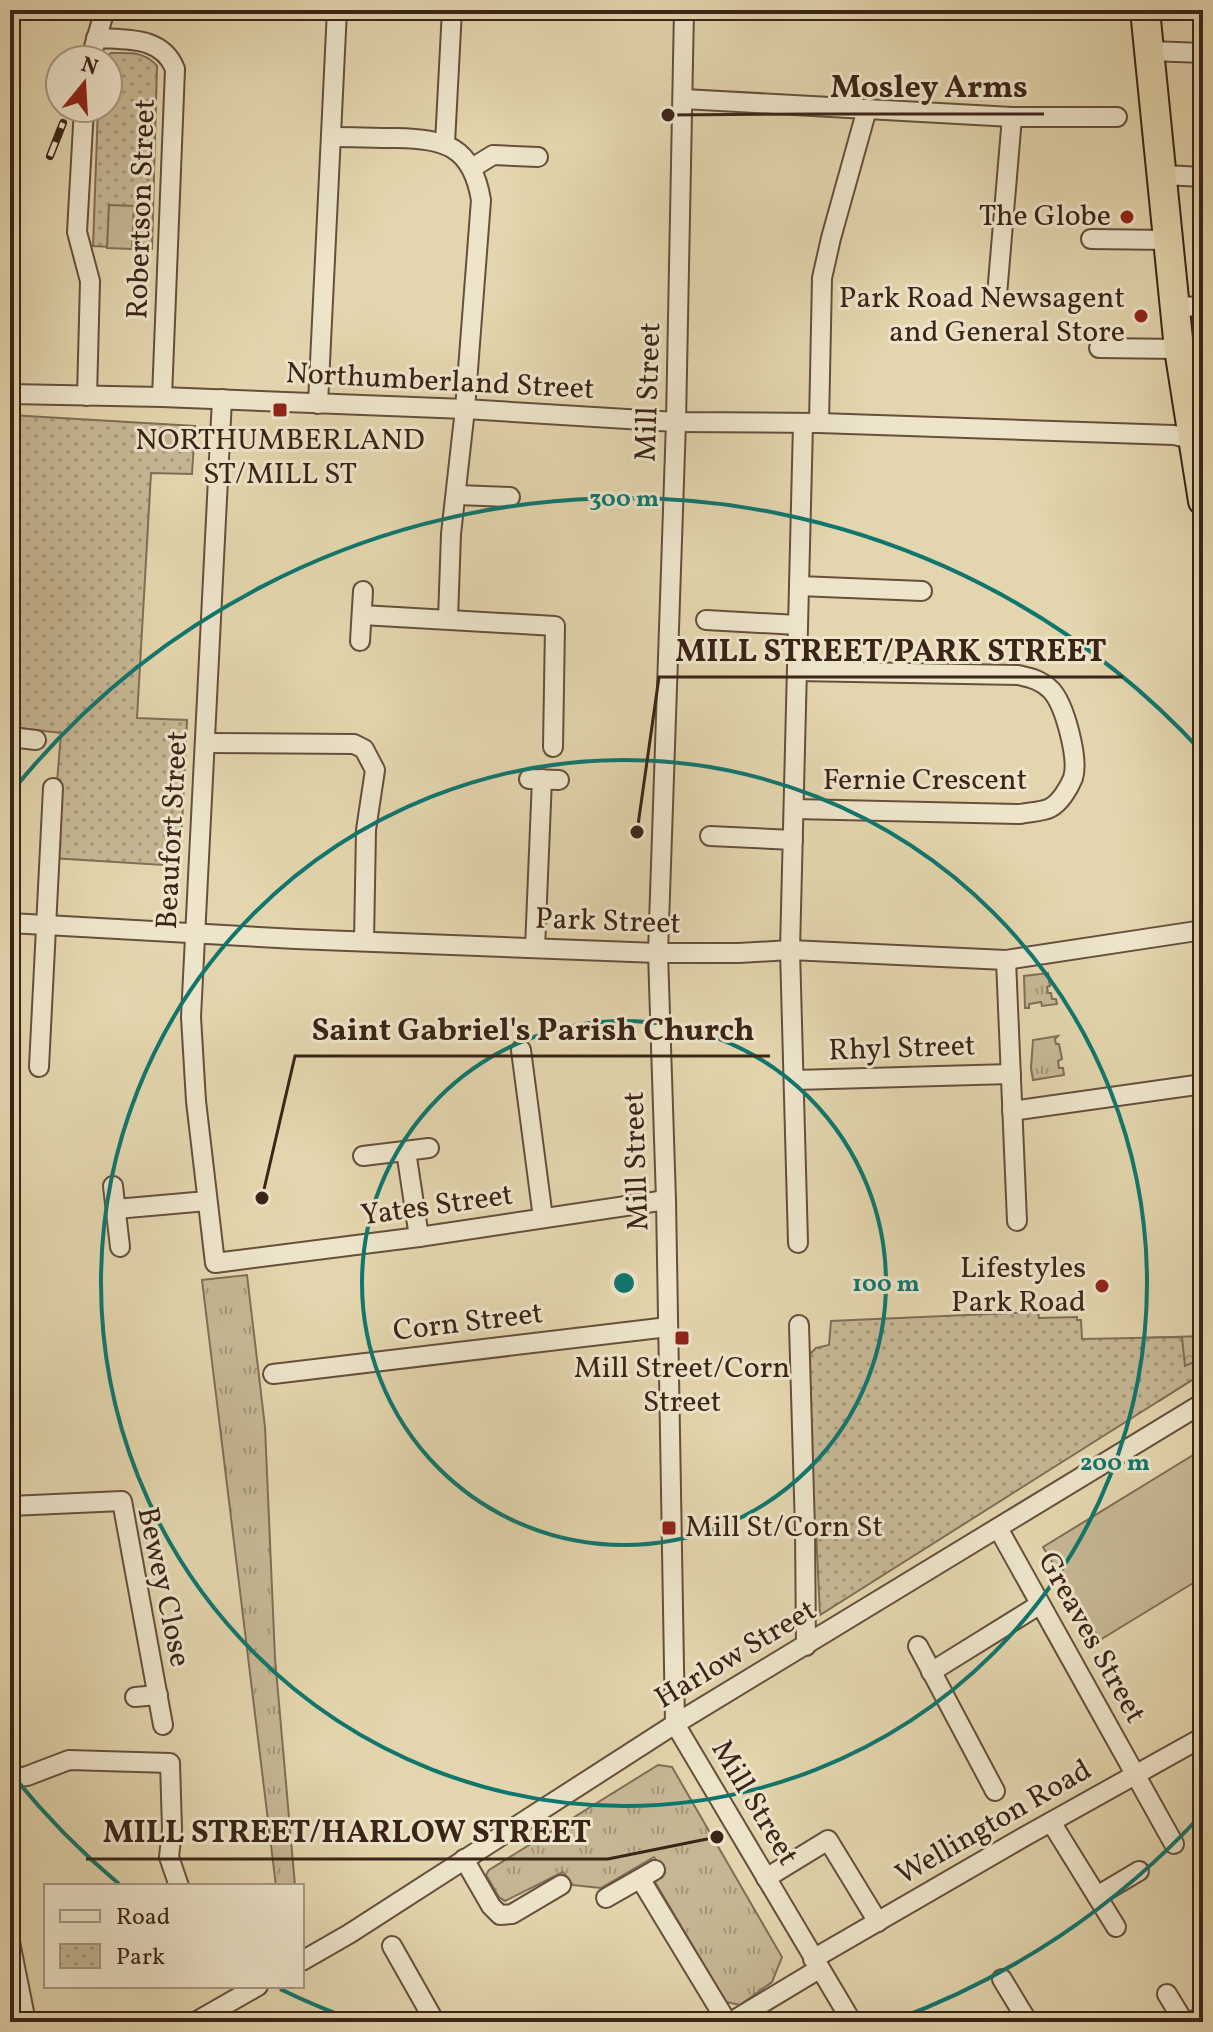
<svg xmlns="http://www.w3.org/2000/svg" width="1213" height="2032" viewBox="0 0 1213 2032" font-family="Vollkorn,serif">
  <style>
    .grass { fill: url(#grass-tufts); stroke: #806e56; stroke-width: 2 }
    .forest { fill: url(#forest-crowns); stroke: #806e56; stroke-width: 2 }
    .park { fill: url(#park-dots); stroke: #806e56; stroke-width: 2 }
    .pitch { fill: #c6b794; stroke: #806e56; stroke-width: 2 }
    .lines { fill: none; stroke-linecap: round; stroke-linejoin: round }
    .minor-casing { stroke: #65503d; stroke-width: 22 }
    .highway-casing { stroke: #3b2418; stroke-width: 32 }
    .minor { stroke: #ede4ca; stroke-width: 18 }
    .highway { stroke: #e3d5ad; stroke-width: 28 }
    .rail-casing { stroke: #3b2418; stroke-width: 8 }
    .rail { stroke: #ede4ca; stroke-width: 5; stroke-dasharray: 15; stroke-linecap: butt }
    .ring { fill: none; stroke: #0f766e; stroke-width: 4 }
    .poi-dot { fill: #8f2418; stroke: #ede4ca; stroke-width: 3 }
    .labels { text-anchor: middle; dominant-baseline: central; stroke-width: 6; stroke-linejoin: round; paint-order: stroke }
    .street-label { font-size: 30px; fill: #3b2418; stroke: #ede4ca }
    .poi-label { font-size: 30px; fill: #3b2418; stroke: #ede4ca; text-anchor: end }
    .centre { fill: #0f766e; stroke: #ede4ca; stroke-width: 4 }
    .ring-label { font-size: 24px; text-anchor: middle; font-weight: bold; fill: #0f766e; stroke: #ede4ca; stroke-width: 6; stroke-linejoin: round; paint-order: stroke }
    .leader { fill: none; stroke: #3b2418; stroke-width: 3 }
    .callout-dot { fill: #3b2418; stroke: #ede4ca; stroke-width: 3 }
    .callout-label { font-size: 32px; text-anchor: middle; font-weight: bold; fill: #3b2418; stroke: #ede4ca; stroke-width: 6; stroke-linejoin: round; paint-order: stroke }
  </style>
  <defs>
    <pattern id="grass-tufts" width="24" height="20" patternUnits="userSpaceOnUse" patternTransform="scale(2)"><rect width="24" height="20" fill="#c6b794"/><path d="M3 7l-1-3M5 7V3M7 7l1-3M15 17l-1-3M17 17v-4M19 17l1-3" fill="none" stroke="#a29578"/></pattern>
    <pattern id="forest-crowns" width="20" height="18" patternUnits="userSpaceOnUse" patternTransform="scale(2)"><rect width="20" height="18" fill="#c6b794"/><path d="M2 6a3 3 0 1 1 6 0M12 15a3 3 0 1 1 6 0" fill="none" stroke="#a29578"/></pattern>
    <pattern id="park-dots" width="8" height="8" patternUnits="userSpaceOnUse" patternTransform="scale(2)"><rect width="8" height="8" fill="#c6b794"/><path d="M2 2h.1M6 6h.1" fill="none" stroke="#a29578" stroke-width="1.8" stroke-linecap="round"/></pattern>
  </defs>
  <rect width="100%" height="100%" fill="#e3d5ad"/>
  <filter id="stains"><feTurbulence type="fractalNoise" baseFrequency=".0025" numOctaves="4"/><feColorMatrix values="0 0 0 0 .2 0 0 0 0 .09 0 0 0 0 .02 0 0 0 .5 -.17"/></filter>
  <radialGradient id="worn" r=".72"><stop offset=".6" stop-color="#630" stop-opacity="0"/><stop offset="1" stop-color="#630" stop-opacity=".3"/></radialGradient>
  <g class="grass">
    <polygon points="1048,973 1050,986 1047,987 1048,993 1051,993 1052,999 1056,999 1057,1004 1042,1006 1041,1002 1029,1004 1029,1008 1025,1008 1024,976"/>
    <polygon points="1058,1036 1055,1039 1056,1044 1059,1044 1062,1059 1058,1061 1059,1068 1063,1068 1064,1075 1033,1080 1031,1068 1033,1040"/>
    <polygon points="247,1275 265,1427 275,1658 295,1886 276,1886 202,1280"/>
    <polygon points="658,1765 672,1767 782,1957 772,1982 740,2005 726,2002 655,1882 665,1873 654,1857 601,1888 573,1885 563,1872 505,1901 499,1897 486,1875 489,1870"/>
  </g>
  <polygon class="forest" points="1203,1336 1203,1373 1159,1401 1140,1338"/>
  <g class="park">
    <path d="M111,53C130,53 144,51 157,66L152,249L93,246L98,108H108V60H103Z"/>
    <polygon points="10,415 195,426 192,474 151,473 137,718 187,720 180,866 51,858 61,733 10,727"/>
    <polygon points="1038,1312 1039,1318 1077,1317 1077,1320 1081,1320 1082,1339 1182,1337 1185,1366 1203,1358 1203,1373 820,1615 816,1531 812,1533 809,1355 816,1348 829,1345 831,1321"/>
  </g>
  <g class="pitch">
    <polygon points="109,205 134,206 132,249 107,248"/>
    <polygon points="1203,1449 1203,1577 1100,1640 1043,1547"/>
  </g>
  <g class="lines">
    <defs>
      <g id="minor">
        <polyline points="684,10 676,422 658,953 666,1200 675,1724 852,2022"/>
        <path d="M96,38C127,40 162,36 175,69L162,397"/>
        <polyline points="1150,51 1203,53"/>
        <polyline points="90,60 105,10"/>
        <polyline points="684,99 1012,117 1117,117"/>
        <polyline points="84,108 77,232 90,281 87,396"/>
        <path d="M332,137C353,137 374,138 396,138C445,139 472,146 481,200L465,409L451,534L448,619"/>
        <polyline points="445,143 452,10"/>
        <polyline points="472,168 493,155 538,157"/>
        <polyline points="1164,175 1203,177"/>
        <polyline points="1091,239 1169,240"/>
        <polyline points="997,295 1012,117"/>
        <polyline points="1176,306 1203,307"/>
        <polyline points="1099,348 1179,349"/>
        <polyline points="10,394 162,397 465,409 676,422 819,423 1174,435 1200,441"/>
        <polyline points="222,399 191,1017 196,1101 215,1263 419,1237 666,1200"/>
        <polyline points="318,404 337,10"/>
        <polyline points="819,423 822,278 831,238 867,109"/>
        <polyline points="457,495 510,497"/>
        <polyline points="799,586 922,591"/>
        <polyline points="362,615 555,626 553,747"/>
        <polyline points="706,620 798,625"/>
        <polyline points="360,641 363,591"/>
        <polyline points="10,737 36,740"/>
        <polyline points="206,743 354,744 364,749 375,770 366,830 364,941"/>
        <polyline points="529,779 559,780"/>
        <path d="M794,809L1020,814C1029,812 1042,812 1050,808C1060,803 1069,788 1073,778C1079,759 1065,705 1051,690C1041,680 1031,678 1018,675L797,671"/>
        <polyline points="710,836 793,840"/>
        <polyline points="10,923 296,939 658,953 739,953 790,950 1006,960 1203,930"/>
        <polyline points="535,948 542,779"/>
        <polyline points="1006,960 1017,1221"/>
        <polyline points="521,1050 543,1218"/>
        <polyline points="39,1067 53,788"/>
        <polyline points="795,1080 1011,1074"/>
        <polyline points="1012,1111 1203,1084"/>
        <polyline points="406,1151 419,1237"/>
        <polyline points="363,1156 429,1148"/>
        <polyline points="113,1186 120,1247"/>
        <polyline points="116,1209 207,1201"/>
        <polyline points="798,1243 790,950 803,424"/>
        <polyline points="799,1325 805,1529 806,1646"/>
        <polyline points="273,1374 668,1327"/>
        <polyline points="10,1506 122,1501 163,1725"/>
        <polyline points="998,1528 1174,1844"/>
        <polyline points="918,1646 995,1791"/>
        <polyline points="931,1672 1039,1605"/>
        <polyline points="135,1697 158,1695"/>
        <polyline points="10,1779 27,1776 69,1760 170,1763 172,1829 169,1857 179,1886"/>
        <polyline points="1051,1822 1116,1927"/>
        <polyline points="464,1859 491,1906 500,1915 512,1914 561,1885"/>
        <polyline points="766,1878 828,1840 878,1922"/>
        <polyline points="641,1880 727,2022"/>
        <polyline points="1097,1896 1139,1871"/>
        <polyline points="606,1898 655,1870"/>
        <polyline points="10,1942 26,2022"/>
        <polyline points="392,1946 435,2022"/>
        <polyline points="813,1959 1022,1838 1203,1737"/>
        <polyline points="302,1961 349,1934 675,1724 1203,1403"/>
        <polyline points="1002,1979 1028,2022"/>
        <polyline points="1167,1994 1184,2022"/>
        <polyline points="195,2022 258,1986"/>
        <polyline points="731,2022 819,1969"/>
        <polyline points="1192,2022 1203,2015"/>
      </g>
      <polyline id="highway" points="1145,10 1179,349 1203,501"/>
    </defs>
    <use href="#minor" class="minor-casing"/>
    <use href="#highway" class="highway-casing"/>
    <use href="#minor" class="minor"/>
    <use href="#highway" class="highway"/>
    <defs>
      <polyline id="rail" points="50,156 63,123"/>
    </defs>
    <use href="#rail" class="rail-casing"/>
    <use href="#rail" class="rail"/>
  </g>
  <g class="ring">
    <circle cx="624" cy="1283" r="262"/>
    <circle cx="624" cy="1283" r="523"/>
    <path d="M1203 1813A785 785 0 0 1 892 2021M356 2021A785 785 0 0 1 280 1989M119 1884A785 785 0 0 1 14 1777M14 789A785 785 0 0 1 1203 753"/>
  </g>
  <g class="poi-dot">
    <circle cx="1127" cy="217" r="8"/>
    <circle cx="1141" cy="316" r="8"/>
    <rect x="272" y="402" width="16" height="16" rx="4"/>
    <circle cx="1102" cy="1286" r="8"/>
    <rect x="674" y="1330" width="16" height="16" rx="4"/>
    <rect x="661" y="1520" width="16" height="16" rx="4"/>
  </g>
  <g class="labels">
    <g class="street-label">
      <text transform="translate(142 209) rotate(-88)">Robertson Street</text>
      <text transform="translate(440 382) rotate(3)">Northumberland Street</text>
      <text transform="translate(649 392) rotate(-88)">Mill Street</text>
      <text x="925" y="781">Fernie Crescent</text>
      <text transform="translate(173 830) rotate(-87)">Beaufort Street</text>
      <text transform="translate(608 922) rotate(2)">Park Street</text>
      <text transform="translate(902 1049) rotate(-2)">Rhyl Street</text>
      <text transform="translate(637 1161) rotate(-92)">Mill Street</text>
      <text transform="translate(437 1206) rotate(-8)">Yates Street</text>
      <text transform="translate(468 1323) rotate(-7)">Corn Street</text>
      <text transform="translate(163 1587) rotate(78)">Bewey Close</text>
      <text transform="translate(1091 1638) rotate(61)">Greaves Street</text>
      <text transform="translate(736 1655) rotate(-31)">Harlow Street</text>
      <text transform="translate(754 1803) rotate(59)">Mill Street</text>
      <text transform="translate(994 1823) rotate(-30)">Wellington Road</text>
    </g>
    <g class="poi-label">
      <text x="1111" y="217">The Globe</text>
      <text x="1125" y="299">Park Road Newsagent<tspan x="1125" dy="34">and General Store</tspan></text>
      <text x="280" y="441" text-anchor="middle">NORTHUMBERLAND<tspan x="280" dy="34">ST/MILL ST</tspan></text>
      <text x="1086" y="1269">Lifestyles<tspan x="1086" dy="34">Park Road</tspan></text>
      <text x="682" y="1369" text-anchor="middle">Mill Street/Corn<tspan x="682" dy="34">Street</tspan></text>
      <text x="685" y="1528" text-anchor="start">Mill St/Corn St</text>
    </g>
  </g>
  <circle cx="624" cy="1283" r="12" class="centre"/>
  <g class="ring-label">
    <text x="624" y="506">300 m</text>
    <text x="886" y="1291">100 m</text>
    <text x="1115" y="1470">200 m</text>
  </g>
  <path class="leader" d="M668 115L814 114H1044M637 832L659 677H1123M262 1198L295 1056H770M717 1837L608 1859H86"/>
  <g class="callout-dot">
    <circle cx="668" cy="115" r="8"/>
    <circle cx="637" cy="832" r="8"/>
    <circle cx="262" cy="1198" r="8"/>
    <circle cx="717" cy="1837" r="8"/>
  </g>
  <g class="callout-label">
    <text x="929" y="97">Mosley Arms</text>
    <text x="891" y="661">MILL STREET/PARK STREET</text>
    <text x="533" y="1040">Saint Gabriel's Parish Church</text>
    <text x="347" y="1842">MILL STREET/HARLOW STREET</text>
  </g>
  <rect width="1213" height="2032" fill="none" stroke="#e3d5ad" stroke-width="40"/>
  <rect x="12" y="12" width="1189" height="2008" fill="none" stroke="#3b2418" stroke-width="4"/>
  <rect x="20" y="20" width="1173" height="1992" fill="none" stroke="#3b2418" stroke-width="2"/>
  <rect x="44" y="1884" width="260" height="104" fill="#ede4ca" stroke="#a69783" stroke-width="2"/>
  <rect x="60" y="1910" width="40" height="12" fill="#ede4ca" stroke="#a69783" stroke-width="2"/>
  <text x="116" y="1924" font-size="24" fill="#3b2418">Road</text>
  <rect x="60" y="1944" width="40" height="24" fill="url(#park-dots)" stroke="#a69783" stroke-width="2"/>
  <text x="116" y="1964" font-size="24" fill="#3b2418">Park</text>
  <g transform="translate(84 84) rotate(18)"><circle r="38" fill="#ede4ca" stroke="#a69783" stroke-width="2"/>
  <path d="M0-6L14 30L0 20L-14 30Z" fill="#8f2418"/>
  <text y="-12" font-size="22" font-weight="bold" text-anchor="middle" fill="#3b2418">N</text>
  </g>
  <rect width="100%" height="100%" filter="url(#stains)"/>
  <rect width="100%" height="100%" fill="url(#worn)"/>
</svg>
